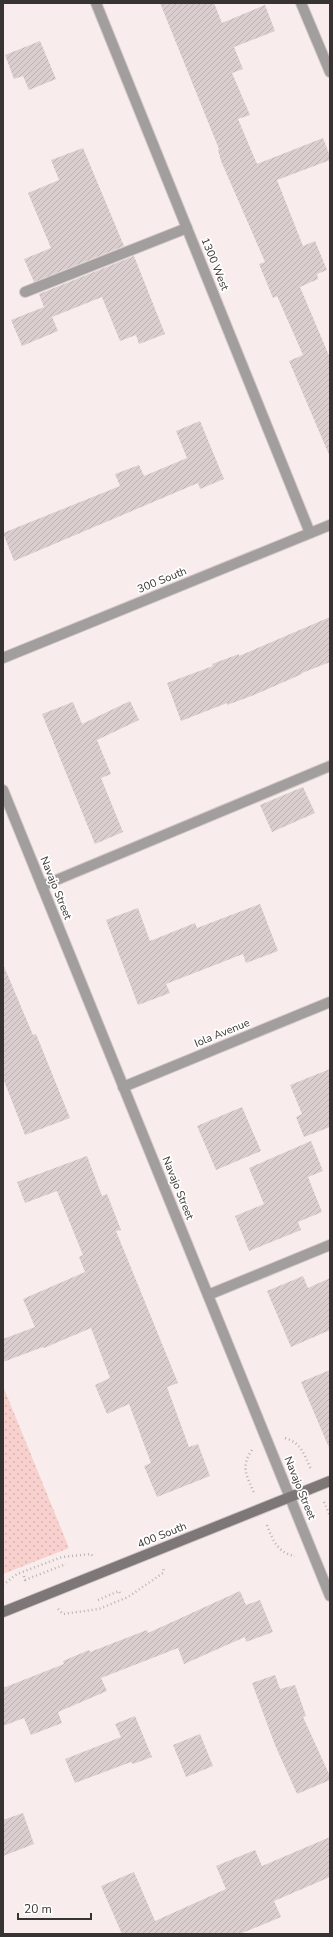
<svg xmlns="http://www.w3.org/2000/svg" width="333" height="1937" viewBox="0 0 333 1937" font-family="'Nunito Sans',sans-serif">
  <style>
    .grass { fill: url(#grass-dots) }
    .building { fill: url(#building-hatch) }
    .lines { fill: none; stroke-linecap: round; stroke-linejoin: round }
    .service-casing { stroke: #d2c8c7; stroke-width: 12 }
    .minor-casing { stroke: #d2c8c7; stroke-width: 12 }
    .secondary-casing { stroke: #d2c8c7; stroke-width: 12 }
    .path { stroke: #bbb2b1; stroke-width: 2.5; stroke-dasharray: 1 3; stroke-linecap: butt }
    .service { stroke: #a39e9e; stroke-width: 10 }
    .minor { stroke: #a39e9e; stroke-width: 10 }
    .secondary { stroke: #7e7777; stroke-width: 10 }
    .labels { text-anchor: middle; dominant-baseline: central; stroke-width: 3.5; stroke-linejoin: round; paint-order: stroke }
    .street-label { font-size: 11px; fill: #383333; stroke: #fff }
  </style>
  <defs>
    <pattern id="grass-dots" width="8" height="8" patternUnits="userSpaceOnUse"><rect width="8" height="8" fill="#f8d1ce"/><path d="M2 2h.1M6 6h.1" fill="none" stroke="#d5b4b1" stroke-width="1.8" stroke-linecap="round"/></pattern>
    <pattern id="building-hatch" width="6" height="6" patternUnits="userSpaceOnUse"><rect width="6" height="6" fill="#dacfce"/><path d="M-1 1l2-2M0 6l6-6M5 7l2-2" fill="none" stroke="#bcb2b1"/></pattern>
  </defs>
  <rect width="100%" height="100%" fill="#f8edec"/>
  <polygon class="grass" points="3,1386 69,1548 3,1574"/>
  <g class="building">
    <polygon points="160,3 214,3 222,23 265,5 275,31 234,47 243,69 232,73 250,115 238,119 257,164 323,138 330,156 330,160 277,180 303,246 315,241 327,270 317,274 318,279 300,287 330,358 330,457 289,361 303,355 277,296 273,298 259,264 265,262 221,161 218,150 219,149"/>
    <polygon points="40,41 56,79 29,90 23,76 14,79 5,55"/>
    <polygon points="83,148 124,246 34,282 24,259 51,248 28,193 59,180 51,160"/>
    <polygon points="134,256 165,334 139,344 136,335 120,341 102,297 52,317 58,331 22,346 11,320 44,307 39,294"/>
    <polygon points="200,421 224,479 200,489 198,483 14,561 3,533 120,486 115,474 139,465 144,476 187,458 176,431"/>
    <polygon points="330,617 330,662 302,673 302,674 254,695 227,705 227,703 181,721 167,683 213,666 212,664 239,654 239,656"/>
    <polygon points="130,701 139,720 97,740 111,774 101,778 123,832 95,844 42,714 73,702 82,724"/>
    <polygon points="303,787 315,813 272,832 260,805"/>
    <polygon points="260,904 278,951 246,963 243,954 166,984 170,993 138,1005 106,920 138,908 150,941 195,923 197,928"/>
    <polygon points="3,964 33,1035 36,1034 70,1118 25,1135 3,1078"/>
    <polygon points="330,1069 330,1127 304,1137 296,1117 302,1114 290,1085"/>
    <polygon points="242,1107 261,1151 216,1170 197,1126"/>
    <polygon points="311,1141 323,1171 308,1177 322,1212 298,1222 301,1230 249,1251 235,1216 264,1204 249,1168"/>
    <polygon points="87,1156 102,1196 107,1194 121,1230 116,1231 178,1383 167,1387 189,1447 198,1444 210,1476 157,1497 144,1466 151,1463 129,1404 107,1414 95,1385 110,1378 91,1328 44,1348 43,1347 3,1362 3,1339 35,1327 23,1299 85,1272 79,1257 83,1255 57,1191 25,1203 17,1182"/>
    <polygon points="303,1276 308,1288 330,1278 330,1330 291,1347 267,1291"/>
    <polygon points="330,1370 330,1450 301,1382"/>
    <polygon points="240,1591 246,1605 260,1600 273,1632 246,1642 245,1637 184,1664 178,1648 101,1678 107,1691 58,1712 62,1723 31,1735 24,1718 3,1726 3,1688 64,1664 63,1661 89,1650 90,1652 147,1630 148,1633"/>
    <polygon points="275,1675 280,1689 295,1685 306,1716 303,1717 330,1776 330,1780 297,1794 275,1745 252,1683"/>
    <polygon points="135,1716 152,1757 133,1764 131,1762 75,1783 65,1759 121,1737 115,1724"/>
    <polygon points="200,1734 213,1766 186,1777 173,1745"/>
    <polygon points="23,1813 34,1844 3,1856 3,1820"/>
    <polygon points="330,1837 330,1877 274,1901 281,1917 240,1934 122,1934 101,1886 134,1872 155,1921 226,1889 216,1866 255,1850 262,1866"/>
  </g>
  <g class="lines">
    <defs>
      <g id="service">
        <polyline points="301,3 330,72"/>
        <polyline points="25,292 187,228"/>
        <polyline points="42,886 330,766"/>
        <polyline points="208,1295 330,1245"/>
      </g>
      <g id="minor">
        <polyline points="96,3 310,533"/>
        <polyline points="3,658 330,525"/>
        <polyline points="3,790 330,1596"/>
        <polyline points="123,1087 330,1002"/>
      </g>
      <polyline id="secondary" points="3,1612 330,1481"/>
    </defs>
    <use href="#service" class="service-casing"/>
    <use href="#minor" class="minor-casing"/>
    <use href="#secondary" class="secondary-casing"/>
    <g class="path">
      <path d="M285,1438C302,1443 304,1455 311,1469"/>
      <path d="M252,1450C240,1467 247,1476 254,1493"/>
      <polyline points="324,1502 330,1516"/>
      <path d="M267,1525C273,1541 278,1553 295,1556"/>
      <polyline points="24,1576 25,1580 66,1564"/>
      <polyline points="3,1585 17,1574 62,1557 91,1554 93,1557"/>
      <polyline points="98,1600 119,1591 121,1595"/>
      <polyline points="58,1609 63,1614 99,1609 128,1597 163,1573 164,1567"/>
    </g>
    <use href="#service" class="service"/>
    <use href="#minor" class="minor"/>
    <use href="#secondary" class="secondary"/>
  </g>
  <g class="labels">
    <g class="street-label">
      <text transform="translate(215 264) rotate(68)">1300 West</text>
      <text transform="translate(162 580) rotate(-22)">300 South</text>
      <text transform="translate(56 888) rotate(68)">Navajo Street</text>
      <text transform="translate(222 1033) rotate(-22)">Iola Avenue</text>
      <text transform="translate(178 1188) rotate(68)">Navajo Street</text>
      <text transform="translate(300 1488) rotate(68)">Navajo Street</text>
      <text transform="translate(162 1535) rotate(-22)">400 South</text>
    </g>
  </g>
  <rect width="333" height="1937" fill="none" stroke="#383333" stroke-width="8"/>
  <path d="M18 1913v6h73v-6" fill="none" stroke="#383333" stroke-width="2"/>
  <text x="24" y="1913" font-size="12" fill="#383333" stroke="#ffffff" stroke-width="3" paint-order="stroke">20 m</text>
</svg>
